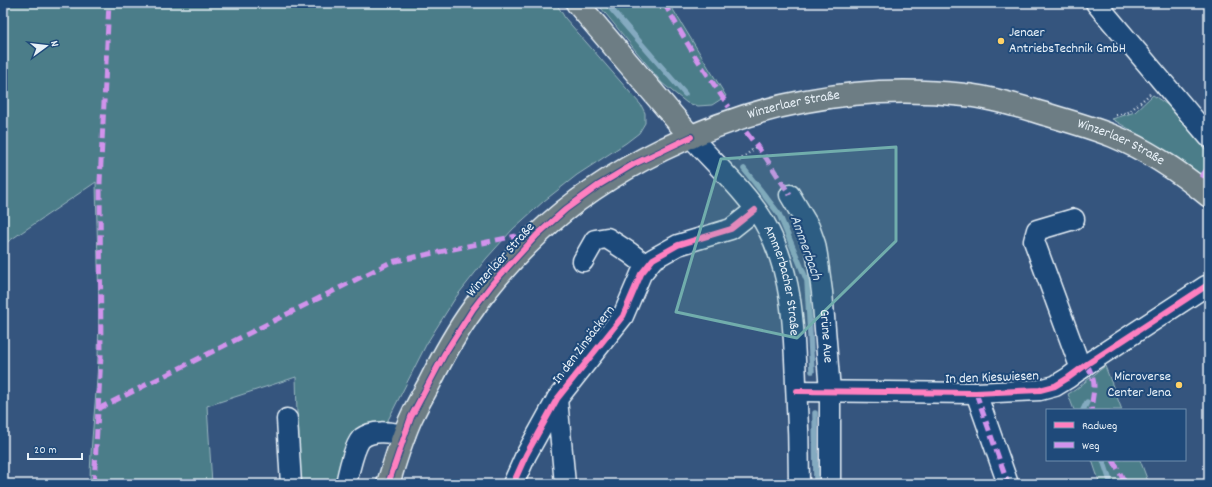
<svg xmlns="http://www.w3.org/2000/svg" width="1212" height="487" viewBox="0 0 1212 487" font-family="Dekko,sans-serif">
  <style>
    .green { fill: #4b7d89; stroke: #9ab7c0 }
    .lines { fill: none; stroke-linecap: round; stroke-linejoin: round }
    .stream { stroke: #84aac0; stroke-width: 5.5 }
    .minor-casing { stroke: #e8f1f8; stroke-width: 23 }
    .major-casing { stroke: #e8f1f8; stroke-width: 25 }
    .path { stroke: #e8f1f8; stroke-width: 2.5; stroke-dasharray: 1 3; stroke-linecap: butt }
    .minor { stroke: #1f4a7a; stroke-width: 20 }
    .major { stroke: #6d7d84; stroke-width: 22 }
    .quiet { stroke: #d193ec; stroke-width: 5; stroke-dasharray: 10 5; stroke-linecap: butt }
    .cycleway-casing { stroke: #1f4a7a; stroke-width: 8 }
    .cycleway { stroke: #ff80c0; stroke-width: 6 }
    .marked { fill: #71adac; fill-opacity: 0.2; stroke: #71adac; stroke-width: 3; stroke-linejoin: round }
    .poi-dot { fill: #ffd166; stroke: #1f4a7a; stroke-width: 1.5 }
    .labels { text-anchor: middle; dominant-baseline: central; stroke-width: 4; stroke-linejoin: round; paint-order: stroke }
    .poi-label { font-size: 14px; fill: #e8f1f8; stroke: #1f4a7a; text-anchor: start }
    .street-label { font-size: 14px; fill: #e8f1f8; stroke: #1f4a7a }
    .water-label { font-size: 15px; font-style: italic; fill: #cfdfea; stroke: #1f4a7a }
  </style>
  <rect width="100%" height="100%" fill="#35557e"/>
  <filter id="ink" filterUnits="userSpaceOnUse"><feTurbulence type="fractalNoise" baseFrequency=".025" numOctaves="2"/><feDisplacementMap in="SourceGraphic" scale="8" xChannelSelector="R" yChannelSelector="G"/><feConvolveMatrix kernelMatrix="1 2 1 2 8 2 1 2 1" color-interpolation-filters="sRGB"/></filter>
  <g filter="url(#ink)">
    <g class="green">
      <path d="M3,3H556L565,18L641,105L645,113V123L639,133L626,143L577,175L544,201L513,229L486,259L456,297L427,343L387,422L365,424L355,431L339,484H299L296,377L207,406L212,484H90C90,441 97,399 98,356C100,298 97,240 96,182L3,245Z"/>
      <polygon points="597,3 669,3 726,96 712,105 698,106 687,103 662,83"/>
      <polygon points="1153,95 1169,106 1209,154 1209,180 1177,157 1112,119 1135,112"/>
      <polygon points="1105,366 1122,410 1074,410 1068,394 1075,390"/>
      <polygon points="1092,460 1140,460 1149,484 1100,484"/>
    </g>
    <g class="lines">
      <g class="stream">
        <polyline points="606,3 685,94"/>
        <polyline points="744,169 779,214 807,281 812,371"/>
        <polyline points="1083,410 1087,402"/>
        <polyline points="815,413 816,484"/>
        <polyline points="1103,460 1111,484"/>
      </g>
      <defs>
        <g id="minor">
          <polyline points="1096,3 1209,137"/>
          <path id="s1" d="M691,137C714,163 747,193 764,222C793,271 794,329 796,384C798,417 799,451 799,484"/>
          <path id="s2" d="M790,195L809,227L815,244L817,255L822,292L830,391V484"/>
          <polyline points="1074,219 1037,230 1034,241 1081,369"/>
          <polyline points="583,261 595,240 607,238 630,253 647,266"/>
          <polyline points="797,391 976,393 1040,390 1055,386 1068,378 1087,364 1206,286"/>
          <polyline points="976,393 1008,484"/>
          <polyline points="557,399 565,484"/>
          <polyline points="287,419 291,484"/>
          <path d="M346,484C348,474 355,443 362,438C374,429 392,433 405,435"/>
          <polyline points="513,484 526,455 557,399 623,316 641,274 653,259 678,245 731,229 755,210"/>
        </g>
        <g id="major">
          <polyline points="577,3 691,137"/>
          <path id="s3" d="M388,484C395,461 402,437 412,416C417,405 423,395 429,384C442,358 456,332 473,309C491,282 514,257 537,235C605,169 713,118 806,101C857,91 913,89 965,95C988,97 1012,104 1035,111C1061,119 1088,126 1113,136C1147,150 1181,173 1209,196"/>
        </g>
      </defs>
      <use href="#minor" class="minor-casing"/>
      <use href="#major" class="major-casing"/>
      <g class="path">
        <polyline points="1116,115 1129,112 1150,94"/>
        <polyline points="739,161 757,146"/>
      </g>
      <use href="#minor" class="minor"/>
      <use href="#major" class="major"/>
      <g class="quiet">
        <polyline points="664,3 693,53 729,107"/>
        <polyline points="746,132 766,158 790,195"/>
        <polyline points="1201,177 1209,167"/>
        <path d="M1087,364C1090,371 1094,378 1094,386C1094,394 1091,402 1092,410"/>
        <polyline points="976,393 1008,484"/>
        <polyline points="98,409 391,262 516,236"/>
        <polyline points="1113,460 1123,479 1127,484"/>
        <polyline points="94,484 101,356 100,182 109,3"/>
      </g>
      <defs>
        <g id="cycleway">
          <polyline points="797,391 976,393 1040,390 1055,386 1068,378 1087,364 1206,286"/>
          <polyline points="388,484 411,417 445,353 473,309 493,283 537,235 566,209 599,185 634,164 691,137"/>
          <polyline points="513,484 526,455 557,399 623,316 641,274 653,259 678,245 731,229 755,210"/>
        </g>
      </defs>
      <use href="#cycleway" class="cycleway-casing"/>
      <use href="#cycleway" class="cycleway"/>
    </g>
  </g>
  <path class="marked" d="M896,147V241L797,338L676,312L721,159Z"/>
  <g class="poi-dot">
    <circle cx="1001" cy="41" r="4"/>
    <circle cx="1179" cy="385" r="4"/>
  </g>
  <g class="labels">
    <g class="poi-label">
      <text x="1009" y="33">Jenaer<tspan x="1009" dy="16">AntriebsTechnik GmbH</tspan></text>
      <text x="1171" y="377" text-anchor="end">Microverse<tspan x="1171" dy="16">Center Jena</tspan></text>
    </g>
    <g class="street-label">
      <text stroke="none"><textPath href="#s3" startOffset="585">Winzerlaer Straße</textPath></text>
      <text stroke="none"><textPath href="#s3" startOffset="921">Winzerlaer Straße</textPath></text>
      <text transform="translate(501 260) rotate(-48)">Winzerlaer Straße</text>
      <text stroke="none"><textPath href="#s1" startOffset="174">Ammerbacher Straße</textPath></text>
      <text stroke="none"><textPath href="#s2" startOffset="148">Grüne Aue</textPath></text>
      <text transform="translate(584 345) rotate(-53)">In den Zinsäckern</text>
      <text transform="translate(992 378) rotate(-2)">In den Kieswiesen</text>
    </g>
    <g class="water-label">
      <text transform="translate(805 248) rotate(70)">Ammerbach</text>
    </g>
  </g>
  <rect width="1212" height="487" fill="none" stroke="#1f4a7a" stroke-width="16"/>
  <rect x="8" y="8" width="1196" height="471" fill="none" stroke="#e8f1f8" stroke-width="1.5" filter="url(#ink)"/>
  <rect x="1046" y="409" width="140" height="52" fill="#1f4a7a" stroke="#6f8dac"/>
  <rect x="1054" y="422" width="20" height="6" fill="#ff80c0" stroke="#6f8dac"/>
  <text x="1082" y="429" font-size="12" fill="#e8f1f8">Radweg</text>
  <rect x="1054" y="442" width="20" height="6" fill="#d193ec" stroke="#6f8dac"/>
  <text x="1082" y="449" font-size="12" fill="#e8f1f8">Weg</text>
  <g transform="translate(46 46) rotate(75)" stroke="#1f4a7a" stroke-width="3" paint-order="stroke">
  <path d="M0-3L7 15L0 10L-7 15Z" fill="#e8f1f8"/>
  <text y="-6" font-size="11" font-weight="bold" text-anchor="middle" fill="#e8f1f8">N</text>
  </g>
  <path d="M28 453v6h54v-6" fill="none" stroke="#e8f1f8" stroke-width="2"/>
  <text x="34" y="453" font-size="12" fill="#e8f1f8" stroke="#1f4a7a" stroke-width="3" paint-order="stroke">20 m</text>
</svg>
